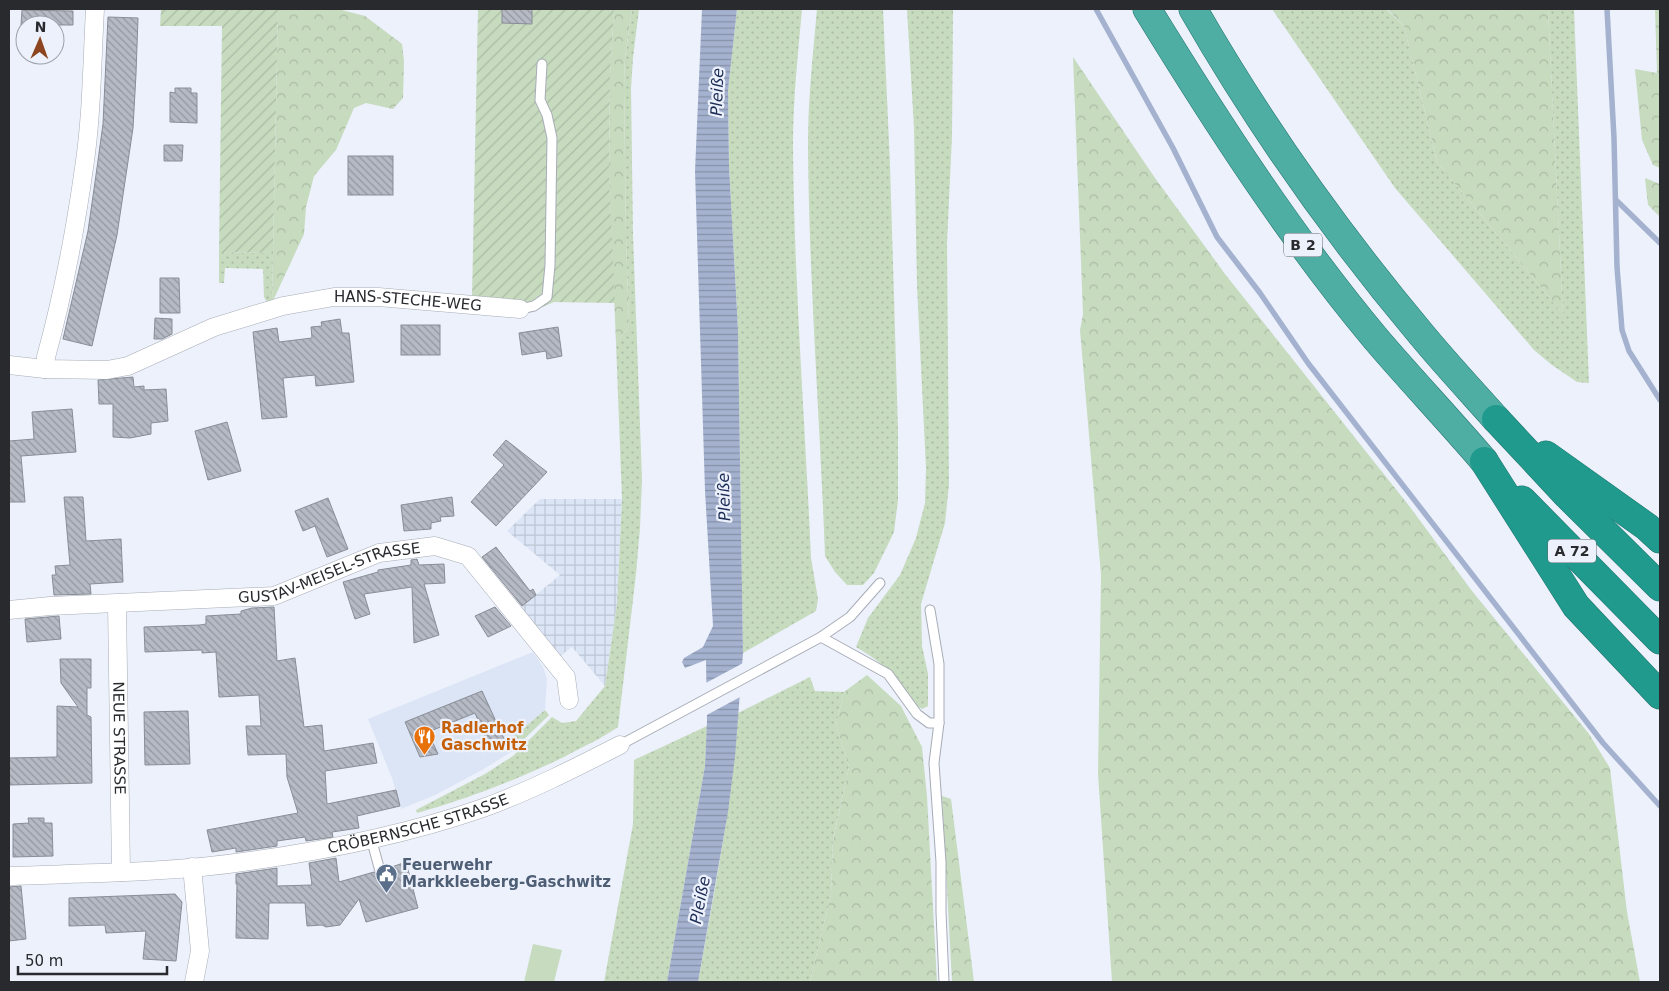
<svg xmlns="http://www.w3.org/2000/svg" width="1669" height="991" viewBox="0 0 1669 991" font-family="'DejaVu Sans',sans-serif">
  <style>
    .built { fill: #dce5f6 }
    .industrial { fill: url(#industrial-grid) }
    .grass { fill: url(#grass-dots) }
    .forest { fill: url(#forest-crowns) }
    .garden { fill: url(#garden-furrows) }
    .pitch { fill: #c7dbbf }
    .water { fill: url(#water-rules) }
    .pier { fill: #ecf1fc }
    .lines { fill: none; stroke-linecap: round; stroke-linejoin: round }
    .stream { stroke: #a4b2cf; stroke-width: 5.5 }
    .building { fill: url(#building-back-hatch); stroke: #888d96 }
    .service-casing { stroke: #a7acb6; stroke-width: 11 }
    .minor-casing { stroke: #a7acb6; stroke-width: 19 }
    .trunk-casing { stroke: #23736c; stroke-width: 29 }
    .motorway-casing { stroke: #23736c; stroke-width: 29 }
    .service { stroke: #fff; stroke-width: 9 }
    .minor { stroke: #fff; stroke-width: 18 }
    .trunk { stroke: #4eaea4; stroke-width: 28 }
    .motorway { stroke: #219a8e; stroke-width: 28 }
    .labels { text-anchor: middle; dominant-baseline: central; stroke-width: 4.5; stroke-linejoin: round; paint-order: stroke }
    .shield { fill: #ecf1fc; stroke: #63666c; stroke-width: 1 }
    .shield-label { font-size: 14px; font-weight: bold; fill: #282a2e }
    .street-label { font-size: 15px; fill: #282a2e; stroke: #ecf1fc }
    .food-label { font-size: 15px; font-weight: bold; fill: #c56008; stroke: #ecf1fc; text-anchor: start }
    .service-label { font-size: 15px; font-weight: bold; fill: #4e5e75; stroke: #ecf1fc; text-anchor: start }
    .water-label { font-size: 16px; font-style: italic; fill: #1c2d55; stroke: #ecf1fc }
  </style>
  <defs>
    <pattern id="industrial-grid" width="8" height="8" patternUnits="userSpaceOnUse" patternTransform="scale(1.25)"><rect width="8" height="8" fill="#dce5f6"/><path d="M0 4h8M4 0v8" fill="none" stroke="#bdc5d3"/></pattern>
    <pattern id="grass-dots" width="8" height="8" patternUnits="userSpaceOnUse" patternTransform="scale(1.25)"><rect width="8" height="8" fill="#c7dbbf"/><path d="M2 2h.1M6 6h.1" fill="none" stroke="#abbca4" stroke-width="1.8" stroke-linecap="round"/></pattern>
    <pattern id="forest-crowns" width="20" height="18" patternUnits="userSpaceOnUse" patternTransform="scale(1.25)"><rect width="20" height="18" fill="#c7dbbf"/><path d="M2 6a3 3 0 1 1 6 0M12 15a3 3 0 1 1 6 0" fill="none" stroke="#abbca4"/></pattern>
    <pattern id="garden-furrows" width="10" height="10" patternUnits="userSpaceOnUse" patternTransform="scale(1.25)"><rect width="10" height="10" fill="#c7dbbf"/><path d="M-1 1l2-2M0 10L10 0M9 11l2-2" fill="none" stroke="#abbca4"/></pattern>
    <pattern id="water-rules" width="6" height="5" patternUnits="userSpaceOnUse" patternTransform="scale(1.25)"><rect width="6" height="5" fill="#a4b2cf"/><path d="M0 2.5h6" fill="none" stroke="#8691a8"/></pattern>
    <pattern id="building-back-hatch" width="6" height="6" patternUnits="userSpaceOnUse" patternTransform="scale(1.25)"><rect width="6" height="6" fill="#b5bac4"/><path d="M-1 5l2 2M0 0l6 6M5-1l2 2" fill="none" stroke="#9397a0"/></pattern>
  </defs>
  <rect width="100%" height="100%" fill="#ecf1fc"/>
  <polygon class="built" points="533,652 543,667 547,679 545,710 506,743 511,752 482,770 435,795 401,809 392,778 368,719"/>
  <polygon class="industrial" points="540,499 622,499 617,604 605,686 572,647 559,657 521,607 560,575 507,531"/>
  <g class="grass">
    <path d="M632,9H639L633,58L631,88L633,235L642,479L640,528L636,574L618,727C601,739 582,747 564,757C516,780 468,799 417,813L416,810L485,774L513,756L552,717L562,723L576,721L605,686L617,604L622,499L616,343L629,327L626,235L624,88L625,58Z"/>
    <path d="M737,9H802C798,54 793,99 793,145C794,283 805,420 811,558L818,599L816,611L743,653L738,330L729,166L728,89Z"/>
    <path d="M817,9H883L890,165L898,430V500L894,532L874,573L863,585H847L835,572L825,556C820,419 809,282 808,145C808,99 813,54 817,9Z"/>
    <path d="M907,9H953L952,136L947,243L949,484L945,523L921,604L922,646L928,674V706L922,709C911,703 907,692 899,682C886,666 873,657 856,647L868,618L900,575L916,538L925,503L926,468L917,286L914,128Z"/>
    <polygon points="1272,9 1386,9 1404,26 1437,162 1563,314 1548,9 1574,9 1589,383 1577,382 1552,365 1534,350 1395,188"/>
    <polygon points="219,252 273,253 272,303 268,304 264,297 263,269 225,268 224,283 219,283"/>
    <path d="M810,677L815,691L844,692L836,725L849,767L833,839L831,894L810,982H698C714,893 732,804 738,713Z"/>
    <polygon points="545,710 549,715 511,752 506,743"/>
    <polygon points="707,726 705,766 667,982 604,982 633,824 634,760"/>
  </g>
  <g class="forest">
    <polygon points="278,9 338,9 365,16 402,44 404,61 403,98 393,109 366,103 354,108 336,150 314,176 306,207 304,234 272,303"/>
    <polygon points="614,9 632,9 625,57 624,88 626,235 629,327 616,343 609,178 610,76"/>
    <polygon points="1387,9 1548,9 1563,314 1437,162 1404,26"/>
    <polygon points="1655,9 1660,9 1660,168 1653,165 1642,140 1635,69 1657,73"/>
    <polygon points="1073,57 1155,178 1225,274 1410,507 1472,591 1589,734 1610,768 1627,912 1640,982 1112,982 1098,774 1101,575 1080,330 1083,314"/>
    <polygon points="1645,178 1660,184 1660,217 1648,205"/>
    <polygon points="867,675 901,706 922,747 927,796 937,982 810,982 831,894 833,840 849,767 836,725 844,692"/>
    <polygon points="942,796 951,799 974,982 952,982"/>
  </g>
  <g class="garden">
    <polygon points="161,9 278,9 273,253 219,252 222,26 160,26"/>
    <polygon points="478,9 614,9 610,76 609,178 615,303 554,302 519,317 472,298"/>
  </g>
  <polygon class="pitch" points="533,944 562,950 554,982 524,982"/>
  <polygon class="water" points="702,9 737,9 728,90 729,166 738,330 743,653 735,757 728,812 698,982 667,982 705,766 707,721 706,660 685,668 682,662 684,658 703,647 713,626 705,491 695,171"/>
  <polygon class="pier" points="745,662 742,696 705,716 704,684"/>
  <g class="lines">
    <g class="stream">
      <polyline points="1096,9 1173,148 1217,237 1260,293 1308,363 1603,743 1660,806"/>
      <polyline points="1607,9 1614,138 1617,267 1622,330 1629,351 1660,400"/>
      <polyline points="1616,200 1660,243"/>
    </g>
  </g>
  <g class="building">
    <polygon points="502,9 532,9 532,24 502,23"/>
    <polygon points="22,10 73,11 73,25 21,25"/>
    <polygon points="108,17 138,18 136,74 133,128 117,235 92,346 63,339 88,231 96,175 103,124"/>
    <polygon points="175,88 191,88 191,93 197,93 197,123 170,122 170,92 175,93"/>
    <polygon points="164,145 183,145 182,161 164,161"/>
    <rect x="348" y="156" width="45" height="39"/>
    <polygon points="160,278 179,278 180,313 160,313"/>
    <polygon points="155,318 172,319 172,334 162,339 154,339"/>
    <polygon points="340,319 342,333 349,333 354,382 316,386 315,375 283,378 287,417 262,419 253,332 277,328 279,342 312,338 311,327 322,326 321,322"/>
    <rect x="401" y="325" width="39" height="30"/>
    <polygon points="558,327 562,356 547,359 546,351 522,355 519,333"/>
    <polygon points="133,377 134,387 144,386 144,390 166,389 168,421 151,423 151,434 130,438 113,437 113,404 99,404 98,380"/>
    <polygon points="72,409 76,452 21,456 25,502 9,502 9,441 34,439 32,412"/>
    <polygon points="227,422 241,471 208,480 195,431"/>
    <polygon points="506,440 547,472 496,526 471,502 504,465 493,455"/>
    <polygon points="64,497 83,497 86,541 121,539 123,582 90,584 91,594 54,595 52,575 56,575 55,566 70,565"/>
    <polygon points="452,497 454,516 440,517 441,521 431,523 431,529 404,531 401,505"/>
    <polygon points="328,498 348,549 327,557 315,526 303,531 295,511"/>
    <polygon points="496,547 530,591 533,589 536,595 522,606 482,557"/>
    <polygon points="417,559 419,565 444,564 445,583 424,584 439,635 414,643 412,587 364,594 370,614 355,619 343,582 378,572 378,570 411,565 411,560"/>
    <polygon points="274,607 277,661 295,658 304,727 322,725 324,751 373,743 377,763 325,771 327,804 396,790 400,806 357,816 359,828 332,832 333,837 306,841 305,837 277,841 277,846 236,852 236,848 212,852 207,830 298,813 287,777 286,754 248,755 246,726 261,726 259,695 219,697 216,652 202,653 202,650 145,652 144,627 200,625 206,624 206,616 241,614 241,611 252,608"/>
    <polygon points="495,607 511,626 488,637 475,616"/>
    <polygon points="59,616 61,639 27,642 25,619"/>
    <polygon points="60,659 91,659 91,688 87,688 87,715 91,717 92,783 9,785 9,758 57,757 57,706 78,707 61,683"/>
    <polygon points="482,691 506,743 489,746 475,713 428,732 438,754 420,757 405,722"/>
    <polygon points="188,711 190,764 145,765 144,712"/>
    <polygon points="28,818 44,818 44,823 52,823 53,856 13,857 13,824 29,823"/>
    <polygon points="336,858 339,882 374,872 378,877 382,877 386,873 386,869 406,862 418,908 366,922 359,899 340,925 326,927 322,925 307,926 305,903 269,903 268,939 236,938 237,884 236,884 236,874 277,868 277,886 312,885 309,863"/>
    <polygon points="21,886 26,939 9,941 9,887"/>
    <polygon points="175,894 182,902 176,961 143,959 146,931 106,933 105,925 69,926 69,898"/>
  </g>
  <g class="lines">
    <defs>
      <g id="service">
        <polyline points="520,309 534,306 547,297 550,265 552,138 547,115 540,100 542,64"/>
        <polyline points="930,610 939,664 939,723 934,763 941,862 941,912 944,982"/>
        <polyline points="821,637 888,674 917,714 929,723 939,723"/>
        <polyline points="620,745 821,637 850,617 880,583"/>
        <polyline points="371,838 380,871"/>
      </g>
      <g id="minor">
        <path id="s1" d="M9,365L45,369L107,370L128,366L214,327L283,306L334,297H378L520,309"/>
        <path d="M45,369L46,357C63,295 75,232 84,168C92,115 92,62 95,9"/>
        <path id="s2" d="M117,604L121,872"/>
        <path id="s3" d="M9,610L50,606L274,596L379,553L435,546L468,556L566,677L569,700"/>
        <polyline points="192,867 200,951 194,982"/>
        <path id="s4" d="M9,876C89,873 171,873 250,861C329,850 408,834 483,808C530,791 575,768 620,745"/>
      </g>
      <g id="trunk">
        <path d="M1147,9C1217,123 1290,236 1376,339C1411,380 1449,420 1484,461"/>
        <path d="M1193,9C1258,122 1337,234 1421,334C1445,363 1471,391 1496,419"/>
      </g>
      <g id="motorway">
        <polyline points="1496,419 1567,495 1660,587"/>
        <polyline points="1546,455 1647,527 1660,539"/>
        <polyline points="1484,461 1576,606 1660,695"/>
        <polyline points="1522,500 1660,640"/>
      </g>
    </defs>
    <use href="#service" class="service-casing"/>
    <use href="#minor" class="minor-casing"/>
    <use href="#trunk" class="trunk-casing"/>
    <use href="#motorway" class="motorway-casing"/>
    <use href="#service" class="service"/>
    <use href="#minor" class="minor"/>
    <use href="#trunk" class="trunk"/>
    <use href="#motorway" class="motorway"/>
  </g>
  <defs>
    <symbol id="restaurant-pin" viewBox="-11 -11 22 30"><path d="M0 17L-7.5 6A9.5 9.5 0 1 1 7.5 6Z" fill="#e8710a" stroke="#ecf1fc"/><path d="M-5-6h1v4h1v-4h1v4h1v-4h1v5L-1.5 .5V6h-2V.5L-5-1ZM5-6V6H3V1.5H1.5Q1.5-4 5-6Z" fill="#fff"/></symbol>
    <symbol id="civic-pin" viewBox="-11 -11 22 30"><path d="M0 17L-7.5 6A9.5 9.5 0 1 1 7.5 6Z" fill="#5c6f8a" stroke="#ecf1fc"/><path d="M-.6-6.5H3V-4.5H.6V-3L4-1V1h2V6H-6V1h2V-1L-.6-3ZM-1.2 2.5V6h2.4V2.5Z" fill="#fff"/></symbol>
  </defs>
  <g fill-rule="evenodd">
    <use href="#restaurant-pin" x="412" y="724" width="25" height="34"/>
    <use href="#civic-pin" x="374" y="862" width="25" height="34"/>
  </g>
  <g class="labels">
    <g class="shield">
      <rect x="1284" y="233.5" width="38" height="23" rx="4"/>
      <rect x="1548" y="539.5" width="48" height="23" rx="4"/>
    </g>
    <g class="shield-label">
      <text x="1303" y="245">B 2</text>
      <text x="1572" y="551">A 72</text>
    </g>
    <g class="street-label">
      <text stroke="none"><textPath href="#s1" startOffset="412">HANS-STECHE-WEG</textPath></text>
      <text stroke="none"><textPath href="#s3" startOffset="325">GUSTAV-MEISEL-STRASSE</textPath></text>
      <text stroke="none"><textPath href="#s2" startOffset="134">NEUE STRASSE</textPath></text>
      <text stroke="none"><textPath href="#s4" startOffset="414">CRÖBERNSCHE STRASSE</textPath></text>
    </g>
    <g class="food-label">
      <text x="441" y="728">Radlerhof<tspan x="441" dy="17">Gaschwitz</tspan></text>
    </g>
    <g class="service-label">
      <text x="402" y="865">Feuerwehr<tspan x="402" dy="17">Markkleeberg-Gaschwitz</tspan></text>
    </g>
    <g class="water-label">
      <text transform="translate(717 92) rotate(-88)">Pleiße</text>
      <text transform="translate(724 497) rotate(-92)">Pleiße</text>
      <text transform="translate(700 900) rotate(-79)">Pleiße</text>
    </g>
  </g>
  <rect width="1669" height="991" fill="none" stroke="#282a2e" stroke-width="20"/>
  <g transform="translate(40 40) rotate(2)"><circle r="24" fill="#ecf1fc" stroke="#9ea1aa"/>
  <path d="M0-4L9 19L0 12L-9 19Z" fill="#8c451f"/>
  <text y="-8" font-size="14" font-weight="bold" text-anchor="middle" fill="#282a2e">N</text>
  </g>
  <path d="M18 966v8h149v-8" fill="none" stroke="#282a2e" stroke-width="2.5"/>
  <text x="25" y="966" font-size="15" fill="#282a2e" stroke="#ecf1fc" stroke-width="4" paint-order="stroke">50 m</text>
</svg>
